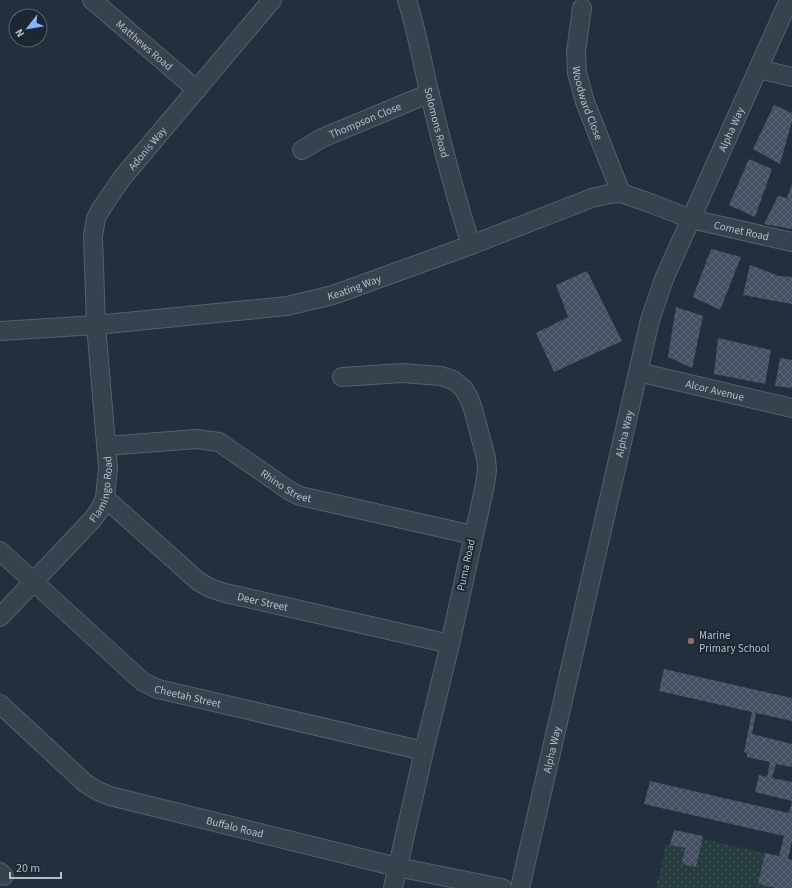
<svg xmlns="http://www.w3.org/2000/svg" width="792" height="888" viewBox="0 0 792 888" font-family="'Source Sans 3',sans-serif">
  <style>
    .garden { fill: url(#garden-dots) }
    .building { fill: url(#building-cross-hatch) }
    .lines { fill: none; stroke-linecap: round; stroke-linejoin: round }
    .minor-casing { stroke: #565f6c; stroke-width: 20 }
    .minor { stroke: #38414e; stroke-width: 18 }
    .education-dot { fill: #8d6e63; stroke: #1d2633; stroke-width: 1.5 }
    .labels { text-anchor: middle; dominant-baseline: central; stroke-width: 4; stroke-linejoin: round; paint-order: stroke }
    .street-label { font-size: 11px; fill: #b4bcc9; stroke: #1d2633 }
    .poi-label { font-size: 11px; fill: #b4bcc9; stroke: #1d2633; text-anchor: start }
  </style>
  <defs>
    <pattern id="garden-dots" width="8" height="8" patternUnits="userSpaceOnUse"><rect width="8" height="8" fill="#263c3f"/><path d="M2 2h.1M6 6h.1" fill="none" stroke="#435659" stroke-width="1.8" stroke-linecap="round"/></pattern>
    <pattern id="building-cross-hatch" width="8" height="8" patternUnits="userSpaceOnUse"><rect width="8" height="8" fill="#455162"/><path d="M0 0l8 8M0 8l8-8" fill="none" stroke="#5d6877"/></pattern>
  </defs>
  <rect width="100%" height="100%" fill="#242f3e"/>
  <polygon class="garden" points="702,839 765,853 758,884 771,887 770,888 656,888 666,844 685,848 682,864 696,867"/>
  <g class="building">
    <polygon points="774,105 792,113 792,121 780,164 753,149"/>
    <polygon points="749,159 772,169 755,217 729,205"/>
    <polygon points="792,184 792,229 764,224 778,196 787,198"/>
    <polygon points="711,249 741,257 720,310 693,297"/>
    <polygon points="750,265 779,276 792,277 792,304 743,295"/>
    <polygon points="587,271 622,341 554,372 536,333 568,317 556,285"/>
    <polygon points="676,307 703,316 692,368 668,357"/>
    <polygon points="718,338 771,350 765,384 714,374"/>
    <polygon points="780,358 792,360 792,388 775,386"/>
    <polygon points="664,669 792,698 792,721 756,713 752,734 792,744 792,767 776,764 772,778 792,782 792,801 755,792 759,775 767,777 770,762 747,757 747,753 744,752 752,712 659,691"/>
    <polygon points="650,781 789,813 792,801 792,841 788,859 792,860 792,888 776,888 758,884 765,853 779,856 784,836 644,804"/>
    <polygon points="674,830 703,836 696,867 682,864 685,848 670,845"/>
  </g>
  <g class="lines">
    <defs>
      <g id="minor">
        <path id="s1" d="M92,0L197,90"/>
        <path id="s2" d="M407,0C417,31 422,63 430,95C442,145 455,195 471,245"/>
        <path id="s3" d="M582,8L576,52L577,73L585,102L621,193"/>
        <polyline points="759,69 792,77"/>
        <path id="s4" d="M302,150L322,138L430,93"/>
        <path id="s5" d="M0,331L96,325L287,306L333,295L471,245L592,198L609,194L621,193L650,203L691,219L792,242"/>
        <path id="s6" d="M638,372L792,408"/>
        <polyline points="342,377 402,373 441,376 453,380 463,388 469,398 473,409 486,458 487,470 485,485 450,644 424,751 393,888"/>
        <path id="s7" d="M106,446L196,439L219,442L290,491L300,496L473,535"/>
        <path id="s8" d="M105,498L198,581L210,588L225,593L450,644"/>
        <path id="s9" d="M0,551L143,682L158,689L424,751"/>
        <path id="s10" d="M0,617L92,520L100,509L105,498L108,468L96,325L93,236L96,218L101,209L122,178L272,0"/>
        <path id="s11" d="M0,704L85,783L98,791L110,796L397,867L502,888"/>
        <polyline points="0,872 4,876"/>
        <path id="s12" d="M520,888L650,320L664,279L789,0"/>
      </g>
    </defs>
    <use href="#minor" class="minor-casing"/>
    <use href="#minor" class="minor"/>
  </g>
  <circle class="education-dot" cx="691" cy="641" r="4"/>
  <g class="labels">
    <g class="street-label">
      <text stroke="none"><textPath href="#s1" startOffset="69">Matthews Road</textPath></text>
      <text stroke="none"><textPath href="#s3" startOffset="97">Woodward Close</textPath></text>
      <text stroke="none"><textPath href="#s4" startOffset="70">Thompson Close</textPath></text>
      <text stroke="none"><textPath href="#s2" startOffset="126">Solomons Road</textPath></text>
      <text stroke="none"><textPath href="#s12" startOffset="790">Alpha Way</textPath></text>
      <text stroke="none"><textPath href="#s10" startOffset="527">Adonis Way</textPath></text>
      <text stroke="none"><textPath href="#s5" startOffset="768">Comet Road</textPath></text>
      <text stroke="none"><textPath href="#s5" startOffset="358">Keating Way</textPath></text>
      <text stroke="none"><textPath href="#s6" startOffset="79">Alcor Avenue</textPath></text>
      <text stroke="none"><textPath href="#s12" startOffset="466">Alpha Way</textPath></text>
      <text stroke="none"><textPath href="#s7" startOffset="194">Rhino Street</textPath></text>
      <text stroke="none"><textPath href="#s10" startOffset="167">Flamingo Road</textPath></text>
      <text transform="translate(466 565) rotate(-78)">Puma Road</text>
      <text stroke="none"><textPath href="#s8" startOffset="193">Deer Street</textPath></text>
      <text stroke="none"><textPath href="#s9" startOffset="241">Cheetah Street</textPath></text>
      <text stroke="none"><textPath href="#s12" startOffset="142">Alpha Way</textPath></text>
      <text stroke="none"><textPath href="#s11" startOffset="273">Buffalo Road</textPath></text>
    </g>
    <g class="poi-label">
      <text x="699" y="635">Marine<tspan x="699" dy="13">Primary School</tspan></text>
    </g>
  </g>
  <g transform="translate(28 28) rotate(239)"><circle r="19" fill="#1d2633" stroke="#59626f"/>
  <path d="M0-3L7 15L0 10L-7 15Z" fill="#8ab4f8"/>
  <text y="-6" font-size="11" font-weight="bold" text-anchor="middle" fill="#b4bcc9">N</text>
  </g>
  <path d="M10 872v6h51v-6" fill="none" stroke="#b4bcc9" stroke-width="2"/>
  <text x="16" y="872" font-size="12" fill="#b4bcc9" stroke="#1d2633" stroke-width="3" paint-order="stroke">20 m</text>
</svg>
